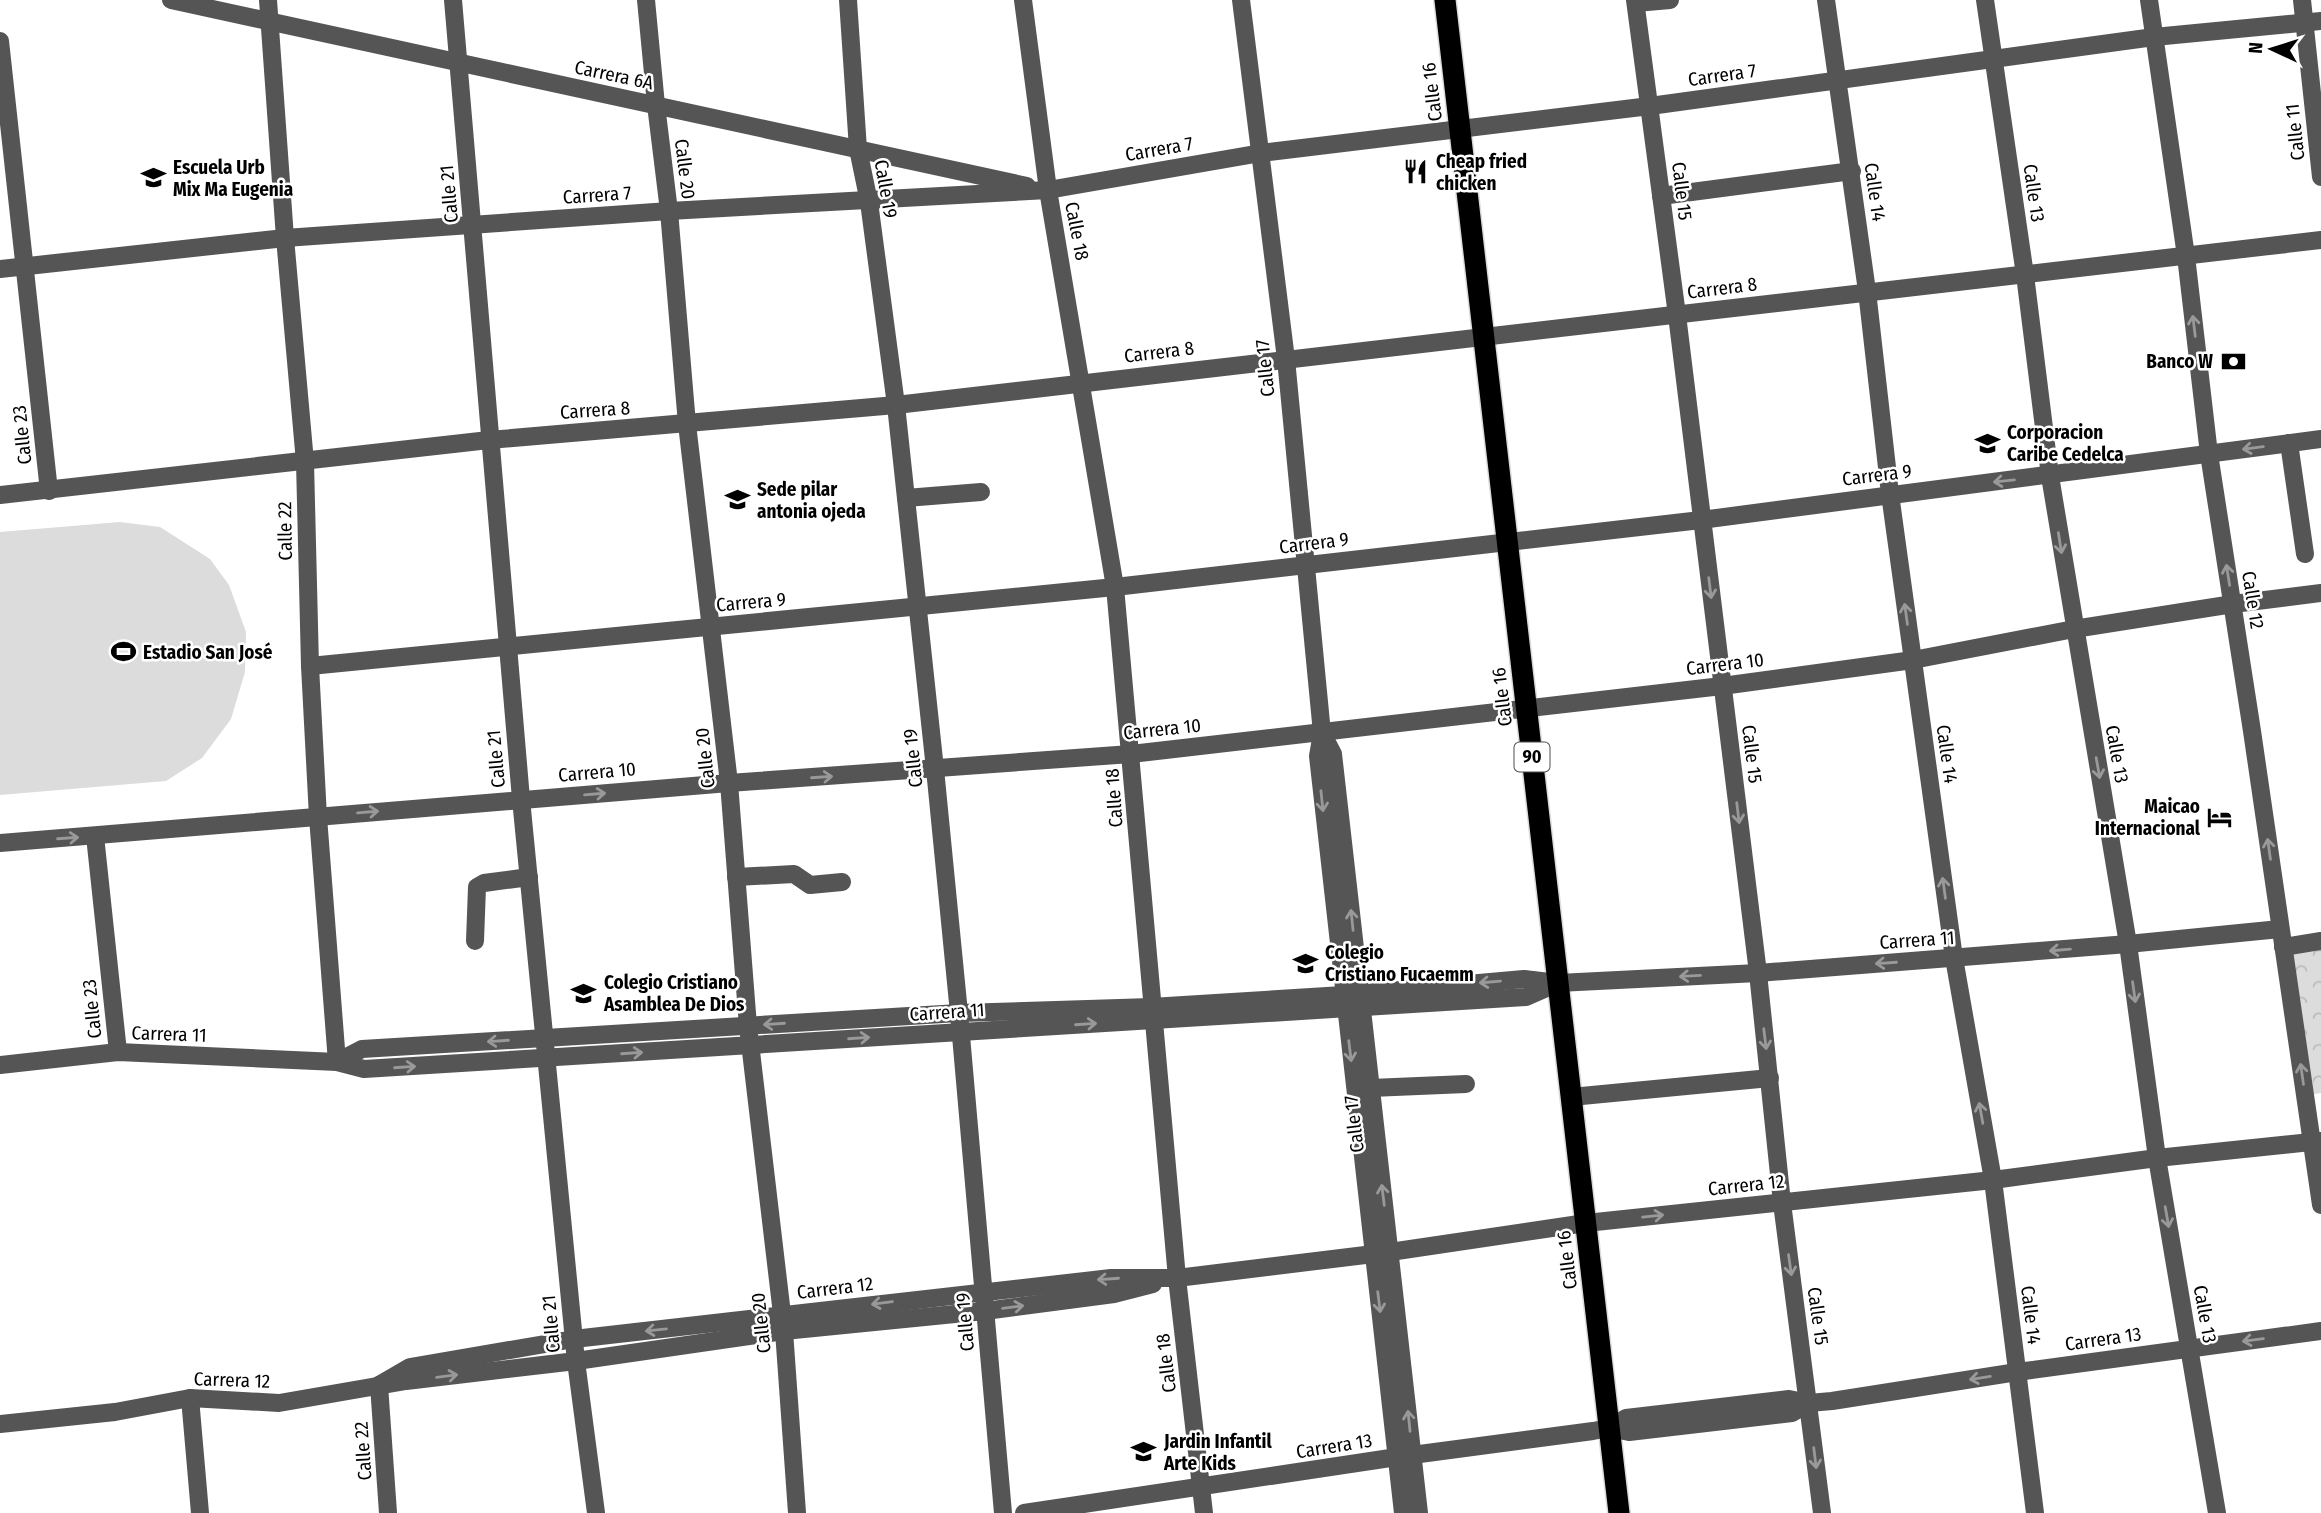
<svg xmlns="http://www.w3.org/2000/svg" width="2321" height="1513" viewBox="0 0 2321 1513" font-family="'Fira Sans Condensed',sans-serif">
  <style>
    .park { fill: url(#park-crowns) }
    .pitch { fill: #dcdcdc }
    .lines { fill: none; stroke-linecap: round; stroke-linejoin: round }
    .highway-casing { stroke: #dbdbdb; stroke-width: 24 }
    .minor { stroke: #555; stroke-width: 18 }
    .highway { stroke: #000; stroke-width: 21 }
    .oneway { stroke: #999 }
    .labels { text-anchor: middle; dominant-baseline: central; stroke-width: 5; stroke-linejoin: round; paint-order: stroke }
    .shield { fill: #fff; stroke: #4c4c4c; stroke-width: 2 }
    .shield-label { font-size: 18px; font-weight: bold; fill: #000 }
    .street-label { font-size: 19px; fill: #000; stroke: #fff }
    .poi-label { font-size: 19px; font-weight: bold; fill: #000; stroke: #fff; text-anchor: start }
  </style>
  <defs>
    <pattern id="park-crowns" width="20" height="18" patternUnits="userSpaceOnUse" patternTransform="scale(1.75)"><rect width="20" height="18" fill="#dcdcdc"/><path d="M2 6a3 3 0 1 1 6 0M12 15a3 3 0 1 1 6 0" fill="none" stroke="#bbb"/></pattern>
  </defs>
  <rect width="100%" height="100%" fill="#fff"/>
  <polygon class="park" points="2321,947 2321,1093 2309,1095 2289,951"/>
  <polygon class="pitch" points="120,522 160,527 210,559 229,585 246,632 245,672 231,719 202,758 166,781 0,795 0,532"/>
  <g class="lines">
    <defs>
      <polyline id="highway" points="1445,0 1619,1513"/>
    </defs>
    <use href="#highway" class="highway-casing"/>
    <g class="minor">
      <polyline points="171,0 1027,186"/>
      <polyline points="268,0 285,238 305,462 310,666 318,817 337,1062"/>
      <polyline points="453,0 521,799 576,1361 596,1513"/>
      <polyline points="646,0 656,105 669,211 687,424 729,783 748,1026 784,1331 797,1513"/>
      <polyline points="848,0 858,149 869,202 896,405 935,769 959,1013 1003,1513"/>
      <polyline points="1023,0 1048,190 1115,587 1177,1278 1204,1513"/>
      <polyline points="1241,0 1286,359 1322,733 1318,756 1403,1513"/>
      <polyline points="1635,0 1677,315 1758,973 1782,1203 1822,1513"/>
      <polyline points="1826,0 1867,291 1890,494 1954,958 1993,1180 2035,1513"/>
      <polyline points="1985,0 2025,275 2050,476 2128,944 2157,1158 2217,1513"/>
      <polyline points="2149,0 2186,256 2209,454 2252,731 2321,1205"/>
      <polyline points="2302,0 2321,177"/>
      <polyline points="1636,3 1670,0"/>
      <polyline points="0,41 49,491"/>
      <polyline points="1661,196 1852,171"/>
      <polyline points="0,269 285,238 669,211 1048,190 1261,153 1650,106 2154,37 2321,21"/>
      <polyline points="2289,443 2305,554"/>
      <polyline points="0,495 489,440 896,405 2321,240"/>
      <polyline points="906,498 981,492"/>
      <polyline points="310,666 1115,587 1701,520 2321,439"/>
      <polyline points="1322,733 1333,754 1419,1513"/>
      <polyline points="95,836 118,1052"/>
      <polyline points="0,843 729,783 1131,754 1722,686 1913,660 2074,629 2233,604 2321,593"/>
      <polyline points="736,877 794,874 810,885 842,882"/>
      <polyline points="475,941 477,887 484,883 529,877"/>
      <polyline points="2283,947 2321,941"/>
      <polyline points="337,1062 362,1049 959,1013 1151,1007 1343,995 1524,979 1558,983 1758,973 2128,944 2280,929"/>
      <polyline points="0,1065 118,1052 337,1062 364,1069 1526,997 1558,983"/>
      <polyline points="1371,1088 1466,1084"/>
      <polyline points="1571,1097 1770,1078"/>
      <polyline points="379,1385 410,1367 574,1339 1111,1278 1177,1278 1390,1252 1586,1223 1993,1180 2157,1158 2321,1141"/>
      <polyline points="379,1385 388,1513"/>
      <polyline points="190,1398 200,1513"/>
      <polyline points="0,1424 115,1412 190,1398 279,1403 406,1381 576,1361 784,1331 985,1311 1114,1294 1153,1284"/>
      <polyline points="1609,1428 1629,1432 1792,1413 1809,1403"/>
      <polyline points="1024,1513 1397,1457 1593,1431 1609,1428 1626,1418 1789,1399 1809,1403 1832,1401 2017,1372 2321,1331"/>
    </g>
    <use href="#highway" class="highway"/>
  </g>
  <defs><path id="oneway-shaft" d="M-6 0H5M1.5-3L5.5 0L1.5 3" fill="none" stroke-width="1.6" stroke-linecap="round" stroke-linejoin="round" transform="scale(1.75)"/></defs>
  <g class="oneway">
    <use href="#oneway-shaft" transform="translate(2194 326) rotate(-97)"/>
    <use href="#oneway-shaft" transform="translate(2253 448) rotate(172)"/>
    <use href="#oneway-shaft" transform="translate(2004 481) rotate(174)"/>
    <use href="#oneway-shaft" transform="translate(2060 543) rotate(81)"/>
    <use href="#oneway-shaft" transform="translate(2228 575) rotate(-99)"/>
    <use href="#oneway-shaft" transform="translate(1710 588) rotate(83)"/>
    <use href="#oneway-shaft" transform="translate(1906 614) rotate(-98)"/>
    <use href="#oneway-shaft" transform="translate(2098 768) rotate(80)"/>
    <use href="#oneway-shaft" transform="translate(822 777) rotate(-4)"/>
    <use href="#oneway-shaft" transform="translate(595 794) rotate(-5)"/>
    <use href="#oneway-shaft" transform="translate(1322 801) rotate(84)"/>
    <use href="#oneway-shaft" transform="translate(368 812) rotate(-5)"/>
    <use href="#oneway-shaft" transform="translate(1738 813) rotate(83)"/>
    <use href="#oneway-shaft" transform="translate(68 838) rotate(-4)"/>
    <use href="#oneway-shaft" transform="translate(2269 849) rotate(-98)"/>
    <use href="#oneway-shaft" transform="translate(1944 888) rotate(-98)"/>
    <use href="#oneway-shaft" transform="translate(1352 920) rotate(-96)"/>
    <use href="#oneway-shaft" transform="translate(2060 950) rotate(175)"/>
    <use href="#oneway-shaft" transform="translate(1886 963) rotate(176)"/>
    <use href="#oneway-shaft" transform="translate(1690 976) rotate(177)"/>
    <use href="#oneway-shaft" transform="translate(1490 982) rotate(175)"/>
    <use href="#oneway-shaft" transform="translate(2134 992) rotate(82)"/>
    <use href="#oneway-shaft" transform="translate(774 1024) rotate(176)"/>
    <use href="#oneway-shaft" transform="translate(1086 1024) rotate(-4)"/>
    <use href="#oneway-shaft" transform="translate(859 1038) rotate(-4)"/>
    <use href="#oneway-shaft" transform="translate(1765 1039) rotate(83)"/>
    <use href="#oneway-shaft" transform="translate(498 1041) rotate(176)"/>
    <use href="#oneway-shaft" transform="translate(1350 1051) rotate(83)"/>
    <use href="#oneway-shaft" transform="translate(632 1053) rotate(-4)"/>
    <use href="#oneway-shaft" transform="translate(405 1067) rotate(-4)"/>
    <use href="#oneway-shaft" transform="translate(2302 1074) rotate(-98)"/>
    <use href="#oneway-shaft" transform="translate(1981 1113) rotate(-100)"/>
    <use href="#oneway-shaft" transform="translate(1383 1195) rotate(-97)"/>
    <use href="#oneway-shaft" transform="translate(1653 1216) rotate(-6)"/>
    <use href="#oneway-shaft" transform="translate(2167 1217) rotate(80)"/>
    <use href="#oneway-shaft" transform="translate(1790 1265) rotate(82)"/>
    <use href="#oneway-shaft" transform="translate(1108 1279) rotate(176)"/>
    <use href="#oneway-shaft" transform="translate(1379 1302) rotate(83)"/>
    <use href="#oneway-shaft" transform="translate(882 1303) rotate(173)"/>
    <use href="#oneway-shaft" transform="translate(1013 1307) rotate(-7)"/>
    <use href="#oneway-shaft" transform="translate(656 1330) rotate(174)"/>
    <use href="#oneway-shaft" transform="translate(2253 1340) rotate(173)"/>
    <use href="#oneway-shaft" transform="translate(447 1376) rotate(-7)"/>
    <use href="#oneway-shaft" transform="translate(1980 1378) rotate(171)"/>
    <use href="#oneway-shaft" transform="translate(1409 1421) rotate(-96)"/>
    <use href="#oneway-shaft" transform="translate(1815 1458) rotate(83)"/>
  </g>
  <defs>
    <symbol id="restaurant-bare" viewBox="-9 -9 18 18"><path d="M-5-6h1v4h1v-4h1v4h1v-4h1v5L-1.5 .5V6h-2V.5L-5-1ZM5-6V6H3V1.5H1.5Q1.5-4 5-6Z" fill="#000" stroke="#fff" stroke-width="2.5" paint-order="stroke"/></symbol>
    <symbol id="school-bare" viewBox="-9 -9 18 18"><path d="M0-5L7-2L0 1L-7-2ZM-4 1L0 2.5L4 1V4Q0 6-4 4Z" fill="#000" stroke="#fff" stroke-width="2.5" paint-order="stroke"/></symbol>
    <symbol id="bank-bare" viewBox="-9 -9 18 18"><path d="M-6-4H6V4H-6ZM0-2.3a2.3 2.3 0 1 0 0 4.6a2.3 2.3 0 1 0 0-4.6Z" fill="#000" stroke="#fff" stroke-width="2.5" paint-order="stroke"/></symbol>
    <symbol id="stadium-bare" viewBox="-9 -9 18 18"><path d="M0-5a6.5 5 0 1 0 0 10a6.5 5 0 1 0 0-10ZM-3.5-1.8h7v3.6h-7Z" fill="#000" stroke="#fff" stroke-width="2.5" paint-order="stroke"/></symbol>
    <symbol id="hotel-bare" viewBox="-9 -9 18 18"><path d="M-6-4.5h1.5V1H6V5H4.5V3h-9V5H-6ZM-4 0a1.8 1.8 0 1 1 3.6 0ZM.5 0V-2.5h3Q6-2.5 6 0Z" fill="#000" stroke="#fff" stroke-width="2.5" paint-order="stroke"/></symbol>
  </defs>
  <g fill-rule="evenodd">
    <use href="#restaurant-bare" x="1398" y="154" width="35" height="35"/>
    <use href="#school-bare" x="136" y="160" width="35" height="35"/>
    <use href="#bank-bare" x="2216" y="344" width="35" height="35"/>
    <use href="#school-bare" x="1970" y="426" width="35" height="35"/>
    <use href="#school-bare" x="720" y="482" width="35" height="35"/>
    <use href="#stadium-bare" x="106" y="634" width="35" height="35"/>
    <use href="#hotel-bare" x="2202" y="800" width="35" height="35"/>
    <use href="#school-bare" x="1288" y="946" width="35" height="35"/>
    <use href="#school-bare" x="566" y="976" width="35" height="35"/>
    <use href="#school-bare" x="1126" y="1434" width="35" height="35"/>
  </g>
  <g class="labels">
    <rect class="shield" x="1514.5" y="742.5" width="35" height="29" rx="5"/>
    <g class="shield-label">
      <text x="1532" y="757">90</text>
    </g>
    <g class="street-label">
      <text transform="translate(614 75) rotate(12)">Carrera 6A</text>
      <text transform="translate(1722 75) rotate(-8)">Carrera 7</text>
      <text transform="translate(1432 92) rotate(-97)">Calle 16</text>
      <text transform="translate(2295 132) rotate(-96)">Calle 11</text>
      <text transform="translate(1159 149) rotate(-10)">Carrera 7</text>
      <text transform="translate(685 169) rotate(83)">Calle 20</text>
      <text transform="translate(886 189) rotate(80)">Calle 19</text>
      <text transform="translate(1682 191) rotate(83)">Calle 15</text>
      <text transform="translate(1875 192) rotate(82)">Calle 14</text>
      <text transform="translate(2034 193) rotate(82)">Calle 13</text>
      <text transform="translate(449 194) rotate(-95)">Calle 21</text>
      <text transform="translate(597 195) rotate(-4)">Carrera 7</text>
      <text transform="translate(1077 231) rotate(79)">Calle 18</text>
      <text transform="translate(1722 288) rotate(-7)">Carrera 8</text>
      <text transform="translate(1159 352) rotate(-7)">Carrera 8</text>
      <text transform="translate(1265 368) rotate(-96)">Calle 17</text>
      <text transform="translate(595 410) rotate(-4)">Carrera 8</text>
      <text transform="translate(22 435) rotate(-96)">Calle 23</text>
      <text transform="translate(1877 475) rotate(-7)">Carrera 9</text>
      <text transform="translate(285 531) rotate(-91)">Calle 22</text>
      <text transform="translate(1314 543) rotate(-7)">Carrera 9</text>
      <text transform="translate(2253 600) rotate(81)">Calle 12</text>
      <text transform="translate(751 602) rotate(-5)">Carrera 9</text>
      <text transform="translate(1725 664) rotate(-7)">Carrera 10</text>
      <text transform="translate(1502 697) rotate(-97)">Calle 16</text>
      <text transform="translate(1162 729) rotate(-6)">Carrera 10</text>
      <text transform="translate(1752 754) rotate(83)">Calle 15</text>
      <text transform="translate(1947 754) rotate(82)">Calle 14</text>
      <text transform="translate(2117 754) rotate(80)">Calle 13</text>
      <text transform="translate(705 758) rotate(-96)">Calle 20</text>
      <text transform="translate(913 758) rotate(-96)">Calle 19</text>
      <text transform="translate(496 759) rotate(-95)">Calle 21</text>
      <text transform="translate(597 772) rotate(-5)">Carrera 10</text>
      <text transform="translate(1114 798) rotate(-94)">Calle 18</text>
      <text transform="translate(1917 940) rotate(-4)">Carrera 11</text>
      <text transform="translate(92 1009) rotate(-96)">Calle 23</text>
      <text transform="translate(947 1012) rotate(-4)">Carrera 11</text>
      <text transform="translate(169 1034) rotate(2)">Carrera 11</text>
      <text transform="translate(1354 1124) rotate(-97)">Calle 17</text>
      <text transform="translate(1746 1185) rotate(-6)">Carrera 12</text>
      <text transform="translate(1567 1260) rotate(-97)">Calle 16</text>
      <text transform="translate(835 1288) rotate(-7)">Carrera 12</text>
      <text transform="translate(2205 1314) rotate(80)">Calle 13</text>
      <text transform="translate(2031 1315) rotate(83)">Calle 14</text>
      <text transform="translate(1818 1316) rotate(82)">Calle 15</text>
      <text transform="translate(965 1322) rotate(-95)">Calle 19</text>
      <text transform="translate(761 1323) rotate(-96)">Calle 20</text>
      <text transform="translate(551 1324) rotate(-95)">Calle 21</text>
      <text transform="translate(2103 1339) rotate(-8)">Carrera 13</text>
      <text transform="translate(1166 1363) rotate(-97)">Calle 18</text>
      <text transform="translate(232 1380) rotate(2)">Carrera 12</text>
      <text transform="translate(1334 1446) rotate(-9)">Carrera 13</text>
      <text transform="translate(363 1451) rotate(-94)">Calle 22</text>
    </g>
    <g class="poi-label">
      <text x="1436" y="161">Cheap fried<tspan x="1436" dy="22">chicken</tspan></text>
      <text x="173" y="167">Escuela Urb<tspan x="173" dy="22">Mix Ma Eugenia</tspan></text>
      <text x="2213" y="361" text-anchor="end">Banco W</text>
      <text x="2007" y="432">Corporacion<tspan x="2007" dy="22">Caribe Cedelca</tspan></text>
      <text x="757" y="489">Sede pilar<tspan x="757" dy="22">antonia ojeda</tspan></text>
      <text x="143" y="652">Estadio San José</text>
      <text x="2200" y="806" text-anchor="end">Maicao<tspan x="2200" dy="22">Internacional</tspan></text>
      <text x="1325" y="952">Colegio<tspan x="1325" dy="22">Cristiano Fucaemm</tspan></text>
      <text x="604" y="982">Colegio Cristiano<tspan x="604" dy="22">Asamblea De Dios</tspan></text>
      <text x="1164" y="1441">Jardin Infantil<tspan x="1164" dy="22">Arte Kids</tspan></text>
    </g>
  </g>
  <g transform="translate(2272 49) rotate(274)" stroke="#ffffff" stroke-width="5" paint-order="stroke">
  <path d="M0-5L12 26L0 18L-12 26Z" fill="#000000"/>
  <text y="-10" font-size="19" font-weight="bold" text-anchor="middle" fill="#000000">N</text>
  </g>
</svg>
